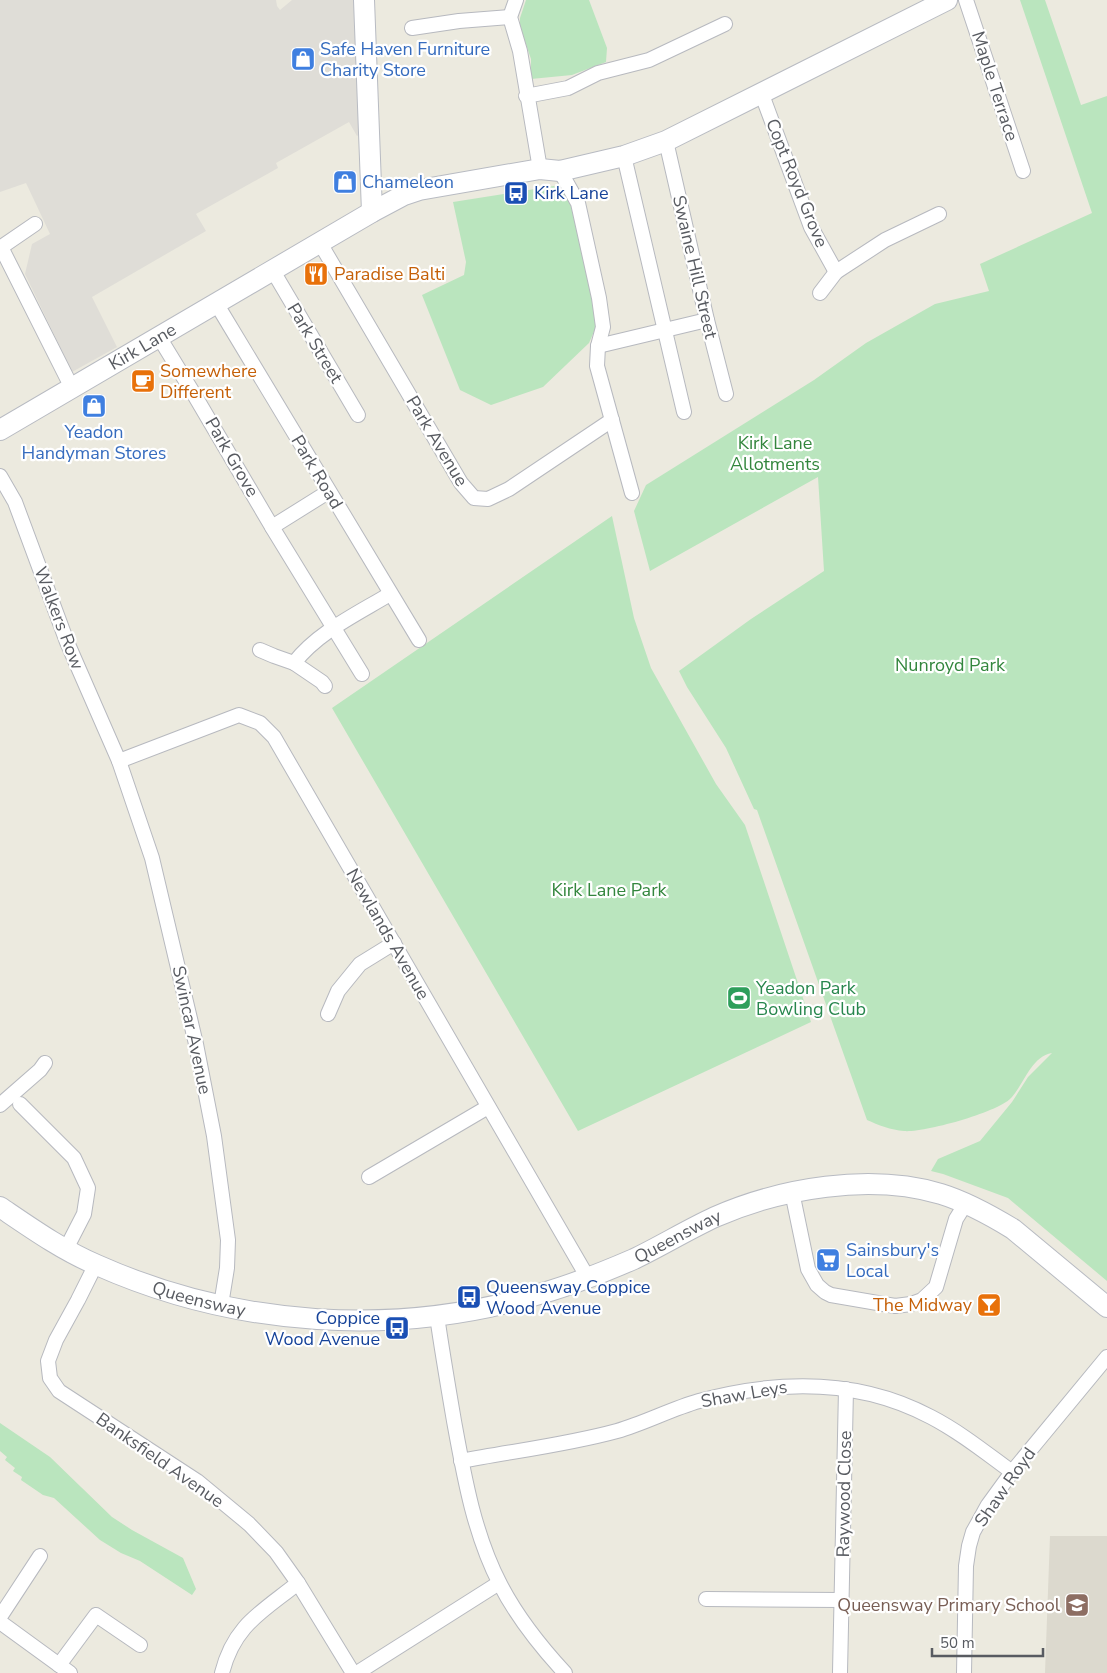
<svg xmlns="http://www.w3.org/2000/svg" width="1107" height="1673" viewBox="0 0 1107 1673" font-family="'Nunito Sans',sans-serif">
  <style>
    .industrial { fill: #dfddd7 }
    .education { fill: #dcd9ce }
    .green { fill: #bae5be }
    .lines { fill: none; stroke-linecap: round; stroke-linejoin: round }
    .street-casing { stroke: #b7b9bf; stroke-width: 16 }
    .secondary-casing { stroke: #b8bbc2; stroke-width: 22 }
    .street { stroke: #fff; stroke-width: 14 }
    .secondary { stroke: #fff; stroke-width: 20 }
    .labels { text-anchor: middle; dominant-baseline: central; stroke-width: 4.5; stroke-linejoin: round; paint-order: stroke }
    .shop-label { font-size: 18px; fill: #366cbe; stroke: #fff; text-anchor: start }
    .street-label { font-size: 18px; fill: #585b61; stroke: #fff }
    .transit-label { font-size: 18px; fill: #164399; stroke: #fff; text-anchor: start }
    .food-label { font-size: 18px; fill: #c56008; stroke: #fff; text-anchor: start }
    .park-label { font-size: 18px; fill: #33863d; stroke: #fff }
    .leisure-label { font-size: 18px; fill: #27864d; stroke: #fff; text-anchor: start }
    .education-label { font-size: 18px; fill: #785e54; stroke: #fff; text-anchor: end }
  </style>
  <rect width="100%" height="100%" fill="#eceadf"/>
  <polygon class="industrial" points="0,0 276,0 277,6 280,10 292,0 360,0 365,131 357,136 349,122 276,163 278,168 196,214 206,231 92,297 117,347 72,372 25,274 32,244 50,234 26,183 0,192"/>
  <polygon class="education" points="1050,1536 1107,1536 1107,1673 1045,1673"/>
  <g class="green">
    <polygon points="526,0 589,0 607,48 606,62 572,75 531,79 531,59 520,27 520,18"/>
    <path d="M1020,0H1045L1081,105L1107,96V1281L1008,1198L943,1174L931,1171L938,1159L980,1141L1012,1102L1028,1077L1052,1053C1031,1057 1025,1082 1012,1097C1000,1112 923,1133 904,1131C891,1130 878,1125 867,1120L757,810L754,809L726,748L687,687L679,671L751,619L824,571L818,477L650,571L634,511L646,485L814,380L866,343L935,304L989,291L980,264L1092,213Z"/>
    <polygon points="554,186 574,202 596,307 596,327 589,343 543,387 491,405 460,390 422,295 464,275 466,262 453,202"/>
    <polygon points="612,516 634,618 651,668 716,784 745,825 811,1022 578,1131 332,708"/>
    <polygon points="0,1423 50,1457 112,1517 132,1530 183,1558 196,1589 192,1595 140,1561 121,1553 100,1540 54,1498 43,1495 21,1480 22,1477 13,1471 15,1468 5,1460 7,1457 0,1451"/>
  </g>
  <g class="lines">
    <defs>
      <g id="street">
        <polyline points="516,0 510,17 520,51 540,169"/>
        <polyline points="966,0 1023,171"/>
        <polyline points="412,28 459,21 510,17"/>
        <polyline points="761,92 811,227 836,272 885,240 939,214"/>
        <polyline points="526,96 568,88 598,73 649,60 725,24"/>
        <polyline points="666,141 707,320 726,394"/>
        <polyline points="624,156 684,412"/>
        <polyline points="560,171 578,203 599,298 603,327 598,346 597,366 632,493"/>
        <polyline points="320,243 461,483 474,498 488,499 509,489 612,420"/>
        <polyline points="1,247 72,388"/>
        <polyline points="0,248 35,224"/>
        <polyline points="273,271 358,415"/>
        <polyline points="820,293 836,272"/>
        <polyline points="216,303 419,640"/>
        <polyline points="159,337 195,396 272,527 328,492"/>
        <polyline points="598,346 707,320"/>
        <polyline points="0,476 15,502 67,642 119,761 152,858 196,1044 214,1136 228,1240 227,1268 221,1305"/>
        <polyline points="272,527 362,674"/>
        <path d="M260,650L274,656L294,663C318,632 357,614 390,594"/>
        <polyline points="294,663 322,682 325,686"/>
        <polyline points="119,761 239,715 260,723 274,737 588,1278"/>
        <polyline points="328,1014 338,991 360,964 394,943"/>
        <polyline points="20,1104 74,1158 88,1188 84,1214 66,1249"/>
        <polyline points="0,1105 40,1070 45,1063"/>
        <polyline points="369,1177 488,1107"/>
        <polyline points="792,1192 808,1269 817,1285 825,1292 831,1295 895,1306 911,1304 922,1300 936,1287 956,1219 966,1203"/>
        <polyline points="96,1264 78,1300 56,1340 48,1361 50,1378 59,1391 197,1481 249,1524 276,1552 298,1583 353,1673"/>
        <path d="M437,1316C442,1351 448,1386 454,1421C464,1476 474,1534 500,1584C517,1617 540,1646 565,1673"/>
        <path d="M461,1461C513,1451 566,1445 617,1431C645,1423 671,1409 699,1401C777,1380 858,1378 931,1417C960,1432 986,1453 1012,1472"/>
        <polyline points="706,1599 841,1600"/>
        <polyline points="0,1617 40,1556"/>
        <polyline points="0,1622 70,1673"/>
        <polyline points="59,1665 96,1615 140,1645"/>
        <path d="M222,1673C234,1625 262,1612 298,1583"/>
        <polyline points="357,1673 499,1583"/>
        <polyline points="840,1673 846,1389"/>
        <polyline points="964,1673 966,1566 969,1546 973,1532 988,1505 1012,1472 1107,1357"/>
      </g>
      <g id="secondary">
        <polyline points="364,0 372,212"/>
        <path id="s1" d="M0,430L372,212L404,195L419,190L540,169L560,171L624,156L666,141L947,0"/>
        <path id="s2" d="M0,1207C31,1228 62,1250 97,1265C236,1327 397,1338 543,1293C574,1284 604,1272 634,1259C661,1246 687,1230 715,1217C781,1188 870,1173 941,1194C967,1202 990,1215 1013,1229L1107,1307"/>
      </g>
    </defs>
    <use href="#street" class="street-casing"/>
    <use href="#secondary" class="secondary-casing"/>
    <use href="#street" class="street"/>
    <use href="#secondary" class="secondary"/>
  </g>
  <defs>
    <symbol id="shop-square" viewBox="-11 -11 22 22"><rect x="-9" y="-9" width="18" height="18" rx="4" fill="#3f7fe0" stroke="#fff"/><path d="M-5-2.5h2.3a2.7 3.5 0 0 1 5.4 0H5L5.5 6h-11ZM-1.5-2.5h3a1.5 2.3 0 0 0-3 0Z" fill="#fff"/></symbol>
    <symbol id="bus-square" viewBox="-11 -11 22 22"><rect x="-9" y="-9" width="18" height="18" rx="4" fill="#1a4fb4" stroke="#fff"/><path d="M-5-6H5V4H4V6H2V4H-2V6H-4V4H-5ZM-3.5-4V0h7V-4ZM-3.5 1.2v1.5H-2V1.2ZM2 1.2v1.5H3.5V1.2Z" fill="#fff"/></symbol>
    <symbol id="restaurant-square" viewBox="-11 -11 22 22"><rect x="-9" y="-9" width="18" height="18" rx="4" fill="#e8710a" stroke="#fff"/><path d="M-5-6h1v4h1v-4h1v4h1v-4h1v5L-1.5 .5V6h-2V.5L-5-1ZM5-6V6H3V1.5H1.5Q1.5-4 5-6Z" fill="#fff"/></symbol>
    <symbol id="cafe-square" viewBox="-11 -11 22 22"><rect x="-9" y="-9" width="18" height="18" rx="4" fill="#e8710a" stroke="#fff"/><path d="M-5.5-4.5H6V0H3Q3 3.5 0 3.5H-2.5Q-5.5 3.5-5.5 0ZM3-3.2v2h1.7v-2ZM-6 4.5H4V6H-6Z" fill="#fff"/></symbol>
    <symbol id="stadium-square" viewBox="-11 -11 22 22"><rect x="-9" y="-9" width="18" height="18" rx="4" fill="#2e9e5b" stroke="#fff"/><path d="M0-5a6.5 5 0 1 0 0 10a6.5 5 0 1 0 0-10ZM-3.5-1.8h7v3.6h-7Z" fill="#fff"/></symbol>
    <symbol id="supermarket-square" viewBox="-11 -11 22 22"><rect x="-9" y="-9" width="18" height="18" rx="4" fill="#3f7fe0" stroke="#fff"/><path d="M-6-5.5h2.5l.6 2H6L4.5 2H-2.5L-4.4-4H-6ZM-1.5 3.2a1.3 1.3 0 1 0 .1 0ZM3 3.2a1.3 1.3 0 1 0 .1 0Z" fill="#fff"/></symbol>
    <symbol id="bar-square" viewBox="-11 -11 22 22"><rect x="-9" y="-9" width="18" height="18" rx="4" fill="#e8710a" stroke="#fff"/><path d="M-6-5H6L.8 .8V4.5H3.5V6h-7V4.5H-.8V.8Z" fill="#fff"/></symbol>
    <symbol id="school-square" viewBox="-11 -11 22 22"><rect x="-9" y="-9" width="18" height="18" rx="4" fill="#8d6e63" stroke="#fff"/><path d="M0-5L7-2L0 1L-7-2ZM-4 1L0 2.5L4 1V4Q0 6-4 4Z" fill="#fff"/></symbol>
  </defs>
  <g fill-rule="evenodd">
    <use href="#shop-square" x="289" y="45" width="28" height="28"/>
    <use href="#shop-square" x="331" y="168" width="28" height="28"/>
    <use href="#bus-square" x="502" y="179" width="28" height="28"/>
    <use href="#restaurant-square" x="302" y="260" width="28" height="28"/>
    <use href="#cafe-square" x="129" y="367" width="28" height="28"/>
    <use href="#shop-square" x="80" y="392" width="28" height="28"/>
    <use href="#stadium-square" x="725" y="984" width="28" height="28"/>
    <use href="#supermarket-square" x="814" y="1246" width="28" height="28"/>
    <use href="#bus-square" x="455" y="1283" width="28" height="28"/>
    <use href="#bar-square" x="975" y="1291" width="28" height="28"/>
    <use href="#bus-square" x="383" y="1314" width="28" height="28"/>
    <use href="#school-square" x="1063" y="1591" width="28" height="28"/>
  </g>
  <g class="labels">
    <g class="shop-label">
      <text x="320" y="49">Safe Haven Furniture<tspan x="320" dy="21">Charity Store</tspan></text>
      <text x="362" y="182">Chameleon</text>
      <text x="94" y="432" text-anchor="middle">Yeadon<tspan x="94" dy="21">Handyman Stores</tspan></text>
      <text x="846" y="1250">Sainsbury's<tspan x="846" dy="21">Local</tspan></text>
    </g>
    <g class="street-label">
      <text transform="translate(995 86) rotate(72)">Maple Terrace</text>
      <text transform="translate(797 183) rotate(68)">Copt Royd Grove</text>
      <text transform="translate(695 267) rotate(77)">Swaine Hill Street</text>
      <text transform="translate(315 343) rotate(59)">Park Street</text>
      <text stroke="none"><textPath href="#s1" startOffset="165">Kirk Lane</textPath></text>
      <text transform="translate(437 441) rotate(59)">Park Avenue</text>
      <text transform="translate(232 457) rotate(60)">Park Grove</text>
      <text transform="translate(317 472) rotate(59)">Park Road</text>
      <text transform="translate(59 618) rotate(69)">Walkers Row</text>
      <text transform="translate(388 934) rotate(60)">Newlands Avenue</text>
      <text transform="translate(192 1030) rotate(78)">Swincar Avenue</text>
      <text stroke="none"><textPath href="#s2" startOffset="716">Queensway</textPath></text>
      <text stroke="none"><textPath href="#s2" startOffset="221">Queensway</textPath></text>
      <text transform="translate(744 1394) rotate(-10)">Shaw Leys</text>
      <text transform="translate(160 1460) rotate(35)">Banksfield Avenue</text>
      <text transform="translate(1005 1487) rotate(-55)">Shaw Royd</text>
      <text transform="translate(844 1494) rotate(-89)">Raywood Close</text>
    </g>
    <g class="transit-label">
      <text x="534" y="193">Kirk Lane</text>
      <text x="486" y="1287">Queensway Coppice<tspan x="486" dy="21">Wood Avenue</tspan></text>
      <text x="380" y="1318" text-anchor="end">Coppice<tspan x="380" dy="21">Wood Avenue</tspan></text>
    </g>
    <g class="food-label">
      <text x="334" y="274">Paradise Balti</text>
      <text x="160" y="371">Somewhere<tspan x="160" dy="21">Different</tspan></text>
      <text x="972" y="1305" text-anchor="end">The Midway</text>
    </g>
    <g class="park-label">
      <text x="775" y="443">Kirk Lane<tspan x="775" dy="21">Allotments</tspan></text>
      <text x="950" y="665">Nunroyd Park</text>
      <text x="609" y="890">Kirk Lane Park</text>
    </g>
    <g class="leisure-label">
      <text x="756" y="988">Yeadon Park<tspan x="756" dy="21">Bowling Club</tspan></text>
    </g>
    <g class="education-label">
      <text x="1060" y="1605">Queensway Primary School</text>
    </g>
  </g>
  <path d="M932 1648v8h111v-8" fill="none" stroke="#585b61" stroke-width="2.5"/>
  <text x="940" y="1648" font-size="15" fill="#585b61" stroke="#ffffff" stroke-width="4" paint-order="stroke">50 m</text>
</svg>
